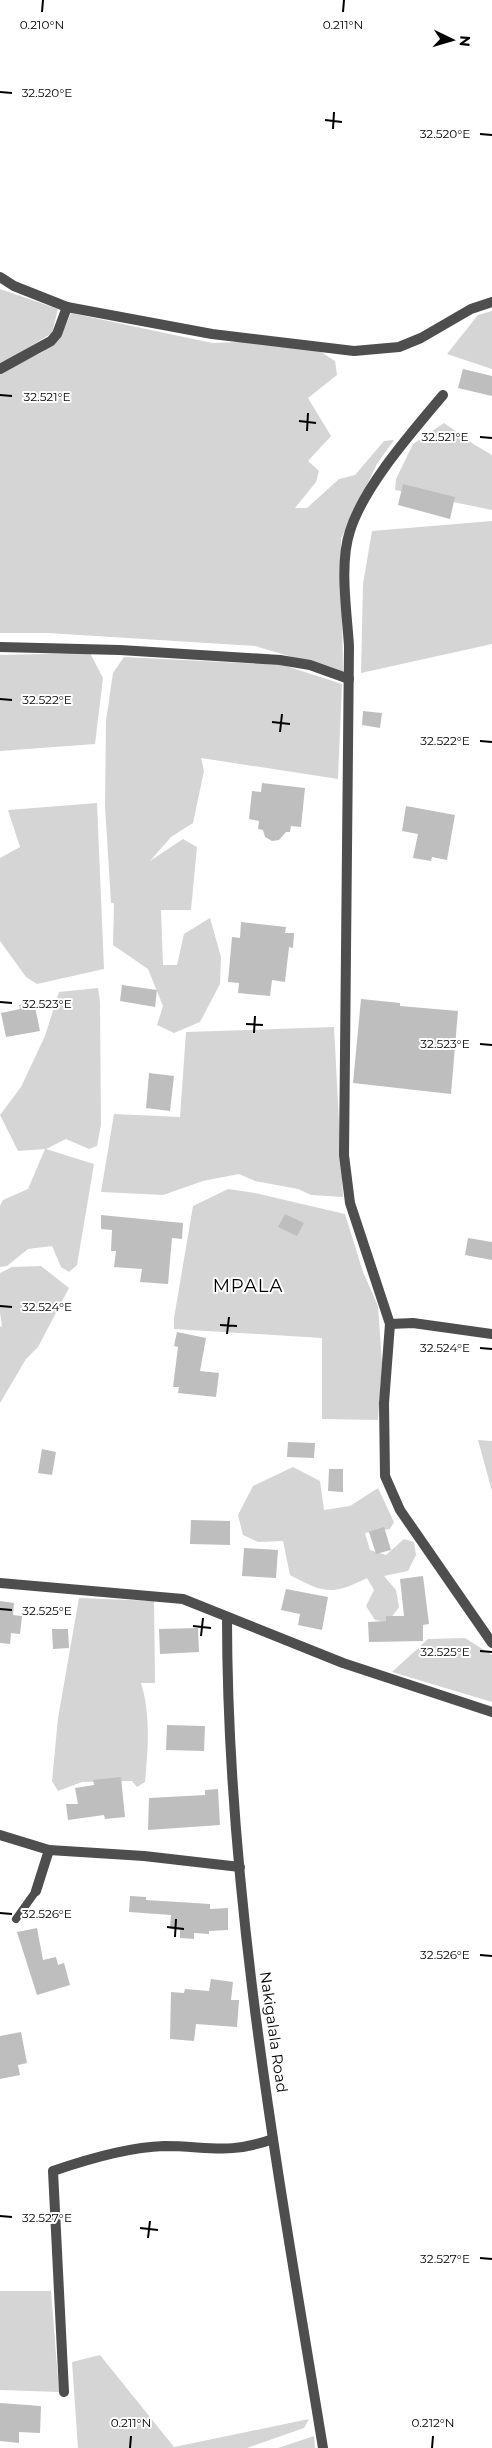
<svg xmlns="http://www.w3.org/2000/svg" width="492" height="2448" viewBox="0 0 492 2448" font-family="Montserrat,sans-serif">
  <style>
    .green { fill: #d5d5d5 }
    .building { fill: #bebebe }
    .lines { fill: none; stroke-linecap: round; stroke-linejoin: round }
    .service { stroke: #4e4e4e; stroke-width: 8 }
    .minor { stroke: #4e4e4e; stroke-width: 10 }
    .ticks { fill: none; stroke: #000; stroke-width: 2 }
    .labels { text-anchor: middle; dominant-baseline: central; stroke-width: 4; stroke-linejoin: round; paint-order: stroke }
    .street-label { font-size: 15px; fill: #000; stroke: #fff }
    .quarter-label { font-size: 18px; letter-spacing: 1px; fill: #000; stroke: #fff }
    .ticks-label { font-size: 12px; text-anchor: middle; fill: #000; stroke: #fff; stroke-width: 4; stroke-linejoin: round; paint-order: stroke }
  </style>
  <rect width="100%" height="100%" fill="#fff"/>
  <g class="green">
    <polygon points="0,289 58,309 52,333 0,365"/>
    <polygon points="492,311 492,369 447,354 478,315"/>
    <polygon points="71,313 212,343 303,340 335,361 337,375 308,398 331,436 308,461 319,471 316,482 295,508 307,508 339,479 355,475 384,441 394,440 377,464 341,539 343,672 255,646 48,633 0,633 0,373 41,353 59,340"/>
    <polygon points="444,423 475,445 492,455 492,510 395,490 396,479 413,444"/>
    <polygon points="492,521 492,644 361,673 363,584 372,531"/>
    <polygon points="90,653 103,678 95,744 0,751 0,655"/>
    <polygon points="124,657 283,665 342,684 338,779 201,758 204,771 193,823 171,837 150,861 183,839 197,847 191,910 161,910 163,965 177,965 184,934 210,918 221,957 220,984 200,1022 174,1033 157,1025 163,1006 148,969 113,945 114,903 111,903 105,806 106,721 113,673"/>
    <polygon points="97,803 104,969 37,984 26,977 0,941 0,858 20,847 8,810"/>
    <polygon points="98,988 100,1002 101,1125 97,1146 89,1149 66,1139 46,1149 94,1164 77,1265 69,1272 61,1267 52,1246 28,1249 7,1266 0,1267 0,1206 3,1200 28,1189 45,1149 18,1151 0,1115 21,1087 45,1036 59,992"/>
    <polygon points="334,1027 343,1197 311,1195 298,1189 255,1181 239,1174 203,1181 163,1195 101,1192 114,1114 180,1117 186,1032"/>
    <polygon points="228,1189 255,1193 345,1214 363,1272 378,1306 382,1363 378,1420 322,1419 322,1338 174,1329 174,1318 193,1206"/>
    <polygon points="41,1266 69,1288 38,1347 26,1359 0,1403 0,1327 2,1326 0,1313 0,1273 12,1267"/>
    <polygon points="478,1440 492,1441 492,1491"/>
    <path d="M293,1467L320,1481L324,1510L350,1506L378,1488L394,1522L390,1529L365,1533L370,1550L386,1555L404,1539L414,1542L416,1555L408,1571L384,1576L396,1590L399,1607L388,1622L375,1620L366,1606L374,1590L367,1578C331,1596 324,1593 290,1575L283,1541L258,1542L243,1535L238,1515L253,1486Z"/>
    <path d="M79,1598L154,1601L155,1683H141C151,1715 148,1750 145,1782L137,1787L132,1781L82,1782L58,1791L52,1781L58,1718Z"/>
    <polygon points="465,1638 492,1655 492,1702 392,1672 428,1639"/>
    <polygon points="0,2291 51,2291 59,2392 0,2390"/>
    <polygon points="100,2355 174,2447 309,2419 304,2428 247,2448 78,2448 72,2362"/>
    <polygon points="314,2436 315,2448 278,2448"/>
  </g>
  <g class="building">
    <polygon points="463,369 492,376 492,396 458,388"/>
    <polygon points="403,484 455,497 450,519 398,505"/>
    <polygon points="363,711 382,713 380,728 362,725"/>
    <polygon points="262,783 305,788 301,827 291,826 290,832 286,832 279,840 272,841 265,837 263,830 258,829 259,821 249,819 252,791 261,792"/>
    <polygon points="406,806 455,815 447,860 432,857 431,861 413,858 418,834 402,831"/>
    <polygon points="241,922 286,927 285,933 294,933 293,948 289,947 285,982 272,980 270,996 238,993 239,983 228,982 232,937 240,938"/>
    <polygon points="122,985 157,990 155,1007 120,1001"/>
    <polygon points="361,999 400,1003 400,1006 458,1011 451,1094 353,1083"/>
    <polygon points="34,1002 40,1031 6,1037 1,1013 20,1009 19,1005"/>
    <polygon points="149,1073 174,1076 170,1111 146,1108"/>
    <polygon points="285,1214 304,1223 297,1236 278,1227"/>
    <polygon points="101,1215 183,1223 182,1239 172,1238 168,1284 140,1282 142,1269 114,1267 116,1251 111,1251 112,1230 101,1229"/>
    <polygon points="468,1238 492,1242 492,1260 465,1255"/>
    <polygon points="177,1332 206,1338 200,1371 219,1373 216,1397 178,1393 179,1387 173,1387 178,1347 174,1346"/>
    <polygon points="288,1442 315,1443 314,1458 287,1457"/>
    <polygon points="42,1449 56,1452 52,1475 38,1473"/>
    <polygon points="329,1469 343,1469 343,1492 328,1491"/>
    <polygon points="191,1520 230,1521 230,1545 190,1544"/>
    <polygon points="384,1527 391,1550 376,1554 369,1532"/>
    <polygon points="244,1548 278,1550 276,1578 242,1576"/>
    <polygon points="423,1576 429,1624 423,1625 423,1641 369,1642 368,1622 386,1621 386,1616 404,1616 400,1579"/>
    <polygon points="286,1589 328,1597 322,1630 298,1625 300,1614 281,1610"/>
    <polygon points="0,1601 14,1603 13,1615 22,1616 20,1634 11,1633 10,1644 0,1643"/>
    <polygon points="198,1628 199,1652 160,1654 159,1629"/>
    <polygon points="52,1629 68,1629 69,1648 53,1649"/>
    <polygon points="167,1725 205,1726 204,1751 166,1750"/>
    <polygon points="121,1777 125,1817 105,1819 104,1815 68,1820 66,1804 78,1804 75,1788 94,1785 93,1780"/>
    <polygon points="218,1789 220,1825 148,1830 149,1798 205,1795 205,1790"/>
    <polygon points="130,1896 146,1897 146,1900 210,1904 210,1909 228,1908 228,1930 209,1931 209,1934 194,1933 194,1939 180,1938 180,1930 170,1929 171,1915 129,1912"/>
    <polygon points="37,1928 43,1960 56,1957 58,1965 64,1963 70,1985 37,1995 17,1932"/>
    <polygon points="211,1979 233,1982 231,2000 239,2000 237,2027 196,2024 194,2041 170,2039 171,1992 184,1993 185,1989 209,1991"/>
    <polygon points="21,2032 27,2063 18,2065 20,2075 0,2079 0,2036"/>
    <polygon points="0,2403 41,2406 40,2433 19,2432 19,2443 0,2441"/>
  </g>
  <g class="lines">
    <polyline class="service" points="16,1919 36,1891"/>
    <g class="minor">
      <polyline points="0,277 14,286 67,307 212,334 354,351 399,347 421,338 471,309 492,302"/>
      <polyline points="0,369 51,341 57,334 67,307"/>
      <path d="M443,395C412,432 364,486 350,531C339,564 347,612 349,646L344,1155L350,1203L390,1324L384,1403L385,1476L400,1510L492,1643"/>
      <polyline points="0,647 120,650 280,660 310,665 349,679"/>
      <polyline points="390,1324 413,1323 492,1334"/>
      <polyline points="0,1583 183,1599 343,1663 492,1712"/>
      <path d="M227,1617C227,1897 278,2173 323,2448"/>
      <polyline points="0,1835 49,1850 36,1891"/>
      <polyline points="49,1850 144,1856 240,1867"/>
      <path d="M64,2392L53,2171C85,2160 131,2147 164,2146C208,2146 229,2155 273,2139"/>
    </g>
  </g>
  <path class="ticks" d="M42,12L43,0M343,12L344,0M0,92L12,93M325,120L342,122M333,129L334,112M480,134L492,135M0,395L12,396M299,421L316,423M307,431L308,413M480,437L492,438M0,699L12,700M272,722L290,724M280,732L282,714M480,741L492,742M0,1002L12,1003M246,1024L263,1025M254,1033L255,1016M480,1044L492,1045M0,1306L12,1307M220,1325L237,1326M227,1334L229,1317M480,1348L492,1349M0,1609L12,1610M193,1626L211,1628M201,1636L203,1618M480,1651L492,1652M0,1913L12,1914M167,1927L184,1929M175,1937L176,1919M480,1955L492,1956M0,2216L12,2217M140,2228L158,2230M148,2238L150,2221M480,2258L492,2259M130,2448L131,2436M432,2448L433,2436"/>
  <g class="labels">
    <g class="street-label">
      <text transform="translate(274 2032) rotate(82)">Nakigalala Road</text>
    </g>
    <g class="quarter-label">
      <text x="248" y="1286">MPALA</text>
    </g>
  </g>
  <g class="ticks-label">
    <text x="42" y="29">0.210°N</text>
    <text x="343" y="29">0.211°N</text>
    <text x="47" y="97">32.520°E</text>
    <text x="445" y="138">32.520°E</text>
    <text x="47" y="401">32.521°E</text>
    <text x="445" y="441">32.521°E</text>
    <text x="47" y="704">32.522°E</text>
    <text x="445" y="745">32.522°E</text>
    <text x="47" y="1008">32.523°E</text>
    <text x="445" y="1048">32.523°E</text>
    <text x="47" y="1311">32.524°E</text>
    <text x="445" y="1352">32.524°E</text>
    <text x="47" y="1615">32.525°E</text>
    <text x="445" y="1656">32.525°E</text>
    <text x="47" y="1918">32.526°E</text>
    <text x="445" y="1959">32.526°E</text>
    <text x="47" y="2222">32.527°E</text>
    <text x="445" y="2263">32.527°E</text>
    <text x="131" y="2427">0.211°N</text>
    <text x="433" y="2427">0.212°N</text>
  </g>
  <g transform="translate(452 40) rotate(95)" stroke="#ffffff" stroke-width="4" paint-order="stroke">
  <path d="M0-4L9 19L0 12L-9 19Z" fill="#000000"/>
  <text y="-8" font-size="14" font-weight="bold" text-anchor="middle" fill="#000000">N</text>
  </g>
</svg>
